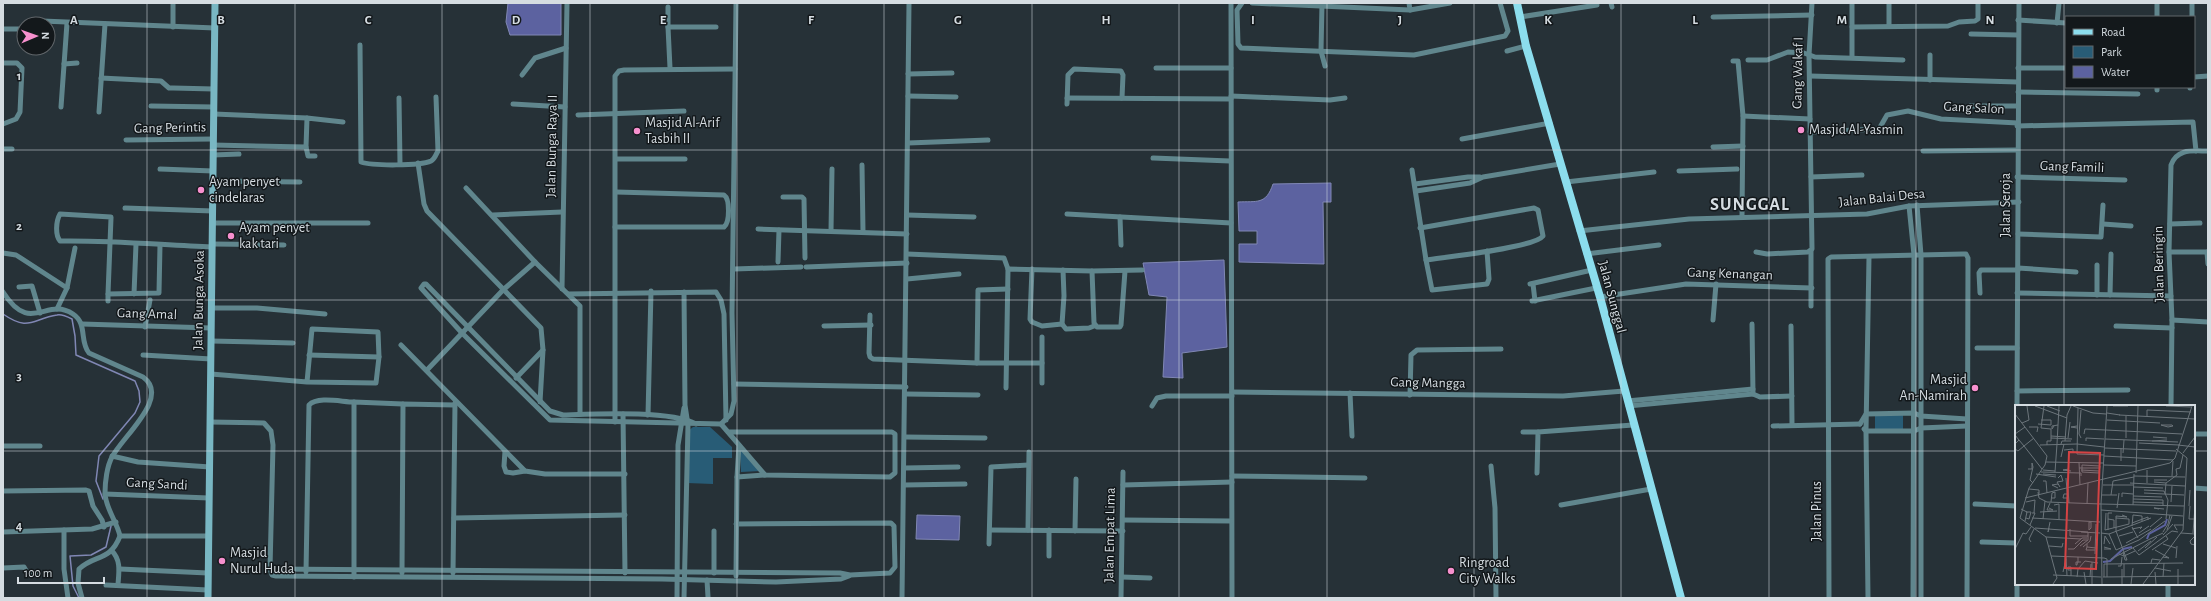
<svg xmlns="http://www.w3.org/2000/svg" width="2211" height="601" viewBox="0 0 2211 601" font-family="'Alegreya Sans',sans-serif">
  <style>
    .green { fill: #285c76 }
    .water { fill: #5c62a0; stroke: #8087b4 }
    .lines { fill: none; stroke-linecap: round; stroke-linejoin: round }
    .stream { stroke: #8087b4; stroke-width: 1.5 }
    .street { stroke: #60868d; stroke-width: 5 }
    .secondary { stroke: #79b7c3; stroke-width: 7 }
    .primary { stroke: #8cdded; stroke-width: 8 }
    .grid { fill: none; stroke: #d5dce1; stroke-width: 1; stroke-opacity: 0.55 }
    .poi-dot { fill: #f790ce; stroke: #13181b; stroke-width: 1.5 }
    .labels { text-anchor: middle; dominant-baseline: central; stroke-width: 3; stroke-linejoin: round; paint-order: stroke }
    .street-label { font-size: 14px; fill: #d5dce1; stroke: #13181b }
    .poi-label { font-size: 14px; fill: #d5dce1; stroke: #13181b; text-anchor: start }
    .district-label { font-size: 18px; font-weight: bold; letter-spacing: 1px; fill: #d5dce1; stroke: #13181b }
    .inset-river { fill: none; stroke: #5c62a0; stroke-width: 2 }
    .inset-road { fill: none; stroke: #6c757b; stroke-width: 1 }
    .view { fill: #d64344; fill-opacity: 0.15; stroke: #d64344; stroke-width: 2 }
    .inset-edge { fill: none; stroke: #d5dce1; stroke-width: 2 }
    .grid-label { font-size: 13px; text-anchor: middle; font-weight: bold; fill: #d5dce1; stroke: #13181b; stroke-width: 3; stroke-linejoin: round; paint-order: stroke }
  </style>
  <rect width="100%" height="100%" fill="#263137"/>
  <g class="green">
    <polygon points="1875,415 1903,415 1903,431 1875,430"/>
    <polygon points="693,427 710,427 732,447 732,458 713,458 713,484 687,483 688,431"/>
    <polygon points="740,449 760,471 741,472"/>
  </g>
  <g class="water">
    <polygon points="508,3 561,3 561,35 510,35 506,22"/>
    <path d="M1331,183V202H1323L1324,264L1239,262V244H1257V231H1239L1238,202C1257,201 1266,205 1273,184Z"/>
    <polygon points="1224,260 1227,347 1182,353 1183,378 1163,377 1167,297 1149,295 1143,263"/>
    <polygon points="917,515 960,516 959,540 916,539"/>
  </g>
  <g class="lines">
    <g class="stream">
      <path d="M3,314C29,332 32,319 57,315C61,314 68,317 72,319L75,336L76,355L135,381L139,391L140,402L135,413L99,456L96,481L103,499"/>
      <polyline points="79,598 73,586 70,556 91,555 106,547 111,526"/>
    </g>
    <g class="street">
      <polyline points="173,3 173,27"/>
      <polyline points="1231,3 1232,598"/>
      <polyline points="1242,3 1237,10 1238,44 1241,48 1414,55 1505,36 1508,31 1500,3"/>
      <polyline points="1252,3 1410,10 1450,3"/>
      <polyline points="1409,3 1410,10"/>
      <polyline points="1611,3 1612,7"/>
      <polyline points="1852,3 1852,57"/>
      <polyline points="2157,3 2157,17"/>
      <polyline points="1322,4 1321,51 1325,66"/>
      <polyline points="1520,17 1597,5"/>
      <polyline points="1713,17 1812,15"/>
      <polyline points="2192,17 2192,3"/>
      <polyline points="2018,20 2066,23"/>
      <polyline points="2057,23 2059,3"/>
      <polyline points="39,24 42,21 215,28"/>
      <polyline points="1889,26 1889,3"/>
      <polyline points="668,27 668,7"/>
      <polyline points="1852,27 1948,26 1959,22 1975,21 1978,19 1978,3"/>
      <polyline points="3,29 24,29"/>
      <polyline points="1971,34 2018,35"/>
      <path d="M360,45L361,162C372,166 420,166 431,161C435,159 436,154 438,151L436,97"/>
      <polyline points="1507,51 1526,46"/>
      <polyline points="1748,60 1767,60 1788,52 1804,53 1815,57 1903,60"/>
      <polyline points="1733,61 1738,61 1743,116 1742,216"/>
      <polyline points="3,63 17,63 22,68 20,112 16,119 3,124"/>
      <polyline points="64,64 77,63"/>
      <polyline points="670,68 668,27 716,27"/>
      <polyline points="1156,68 1231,68"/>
      <polyline points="2018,68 2066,68"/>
      <polyline points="908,74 952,73"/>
      <polyline points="522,75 535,58 566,48"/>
      <polyline points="1810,76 2018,82"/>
      <polyline points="2194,77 2208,76"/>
      <polyline points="101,78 161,81 169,88 173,88 214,89"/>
      <polyline points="1930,80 1930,55"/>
      <polyline points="2190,88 2190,87"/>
      <polyline points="2157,90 2157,87"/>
      <polyline points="2018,92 2138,94"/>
      <polyline points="908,96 956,97"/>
      <polyline points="1231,96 1330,100 1345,98"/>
      <polyline points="399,98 400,164"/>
      <polyline points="1067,98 1231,99"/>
      <polyline points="513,104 565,107"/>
      <polyline points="1067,104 1068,75 1074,69 1121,71 1123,75 1122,98"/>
      <polyline points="151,106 214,107"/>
      <polyline points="1970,106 2018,106"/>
      <polyline points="61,107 67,23"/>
      <polyline points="99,112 105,24"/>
      <polyline points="214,114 307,118"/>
      <polyline points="578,115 684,111"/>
      <polyline points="1743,116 1810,119"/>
      <polyline points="2017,126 2193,122 2196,151"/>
      <polyline points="1810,132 1879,129 1887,115 1908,111 1941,119 2018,123"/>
      <polyline points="1462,139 1550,123"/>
      <polyline points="126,140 213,139"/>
      <polyline points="908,143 988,140"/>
      <polyline points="213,145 306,147 307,118 343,122"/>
      <polyline points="306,147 308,156 315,156"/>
      <polyline points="1713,147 1743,146"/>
      <polyline points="3,149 12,149"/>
      <polyline points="1923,151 2017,150"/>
      <polyline points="213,155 239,154"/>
      <polyline points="1153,158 1230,161"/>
      <polyline points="616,159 685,159"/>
      <polyline points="418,163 424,204 427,211 541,328 543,350 540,402"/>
      <polyline points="862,165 863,232"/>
      <polyline points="160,169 213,171"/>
      <polyline points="1412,170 1426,260 1432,290 1487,284 1489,279 1487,251"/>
      <polyline points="1679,171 1737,169"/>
      <polyline points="1811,177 1862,175"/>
      <polyline points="2017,177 2125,180"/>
      <polyline points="213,181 300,182"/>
      <polyline points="1566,182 1654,172"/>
      <polyline points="1415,184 1468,177 1480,177"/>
      <polyline points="466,188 535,262 580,306 580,414"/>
      <polyline points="1416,191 1470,183 1483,177 1560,164"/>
      <polyline points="783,197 802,197 804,199 805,258"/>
      <polyline points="1917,205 1921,255 1921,598"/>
      <polyline points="1909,206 1914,255 1913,598"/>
      <polyline points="125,208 213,211"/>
      <polyline points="1067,214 1231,223"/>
      <polyline points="493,215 562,212"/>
      <polyline points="907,215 974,217"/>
      <polyline points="1120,217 1121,245"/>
      <polyline points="213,223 368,223"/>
      <polyline points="2103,224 2131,226"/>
      <polyline points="2170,224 2200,223"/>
      <path d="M615,227H724C730,222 730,199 724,195L616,192"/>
      <path d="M1420,228L1534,208L1538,210L1543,236C1534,248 1445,257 1426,260"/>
      <polyline points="758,229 907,234"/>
      <polyline points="831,231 832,169"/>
      <polyline points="1579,231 1689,219 1867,214 1909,206 2019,202"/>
      <polyline points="2018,234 2101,237 2103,205"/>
      <polyline points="212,244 284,245"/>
      <polyline points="1811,251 1811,306"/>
      <polyline points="1756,252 1767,254 1808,252 1812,249 1809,55 1812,3"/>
      <polyline points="2169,252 2208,252"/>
      <polyline points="2207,252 2208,264"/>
      <polyline points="3,253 16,255 67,288"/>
      <polyline points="907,254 1004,258 1008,269"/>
      <polyline points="1586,254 1659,245"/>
      <polyline points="778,262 779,230"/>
      <polyline points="806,267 907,263"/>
      <polyline points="2018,268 2076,272"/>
      <polyline points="734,269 801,267"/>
      <polyline points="1032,269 1030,319 1032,322 1042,326 1062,324"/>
      <polyline points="1092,271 1142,270"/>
      <polyline points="907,279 959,274"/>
      <polyline points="1530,284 1592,270"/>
      <polyline points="1533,284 1535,301"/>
      <polyline points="19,287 32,286 40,313"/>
      <polyline points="562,289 567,3"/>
      <path d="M3,292C31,336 46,296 73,314C88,324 79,341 89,353L143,377C171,397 123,436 112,457C107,466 105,482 105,493C105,507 117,522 120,536C110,562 95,554 79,569L78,583L82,598"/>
      <polyline points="684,292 685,405 688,425 684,598"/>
      <polyline points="1980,293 1979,273 1981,270 2018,270"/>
      <polyline points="2017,293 2171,296"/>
      <polyline points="108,294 159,293 160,245"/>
      <polyline points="134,294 136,244"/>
      <polyline points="568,294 716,292 721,300 724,314 726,420"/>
      <polyline points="2097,295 2097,265"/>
      <polyline points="2110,295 2111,254"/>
      <polyline points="1600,297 1686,284 1812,288"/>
      <path d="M108,301V294L111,218V217L60,214C56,221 55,235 60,241C110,240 161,245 212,247"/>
      <polyline points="1532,301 1596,288"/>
      <polyline points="212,308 257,308 325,314"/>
      <polyline points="57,309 67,288 75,248"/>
      <polyline points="870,315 869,353 870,357 873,359 977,363 1042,363"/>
      <polyline points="1713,320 1716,284"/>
      <polyline points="2172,320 2208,322"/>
      <polyline points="82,324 211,328"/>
      <polyline points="1062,324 1064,296 1063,270"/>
      <polyline points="1062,324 1066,329 1089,328 1094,326"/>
      <polyline points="1752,324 1753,394 1760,397 1792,396"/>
      <polyline points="824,326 871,325"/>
      <polyline points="1791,326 1792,424"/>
      <polyline points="2116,326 2172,328"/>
      <polyline points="145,327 150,300"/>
      <polyline points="1042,337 1042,383"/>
      <polyline points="211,341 293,343"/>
      <polyline points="401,345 525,471 545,474 625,474"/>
      <polyline points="1977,348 2017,348"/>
      <polyline points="143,355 211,359"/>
      <polyline points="309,355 379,357"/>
      <polyline points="977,363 978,290 1008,289"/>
      <polyline points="427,370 503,290 535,262"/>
      <polyline points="211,374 307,382 376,383 379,357 378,332 312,329 307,382"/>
      <polyline points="516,378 543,350"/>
      <polyline points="734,384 906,387"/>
      <polyline points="1006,388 1008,269 1092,271 1094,323 1097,327 1120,327 1121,325 1125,271"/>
      <polyline points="2017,391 2128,390"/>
      <polyline points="1232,392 1563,396 1624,391"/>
      <polyline points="1350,393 1352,436"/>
      <polyline points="906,394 978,395"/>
      <polyline points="1410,395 1411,355 1417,350 1501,349"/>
      <polyline points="1627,401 1753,389"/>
      <polyline points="1152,406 1157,398 1166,396 1232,396"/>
      <polyline points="1628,406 1753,394"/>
      <polyline points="2017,406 2019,3"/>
      <path d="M2171,406L2172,320L2169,252L2171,165C2177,148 2193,151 2208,151"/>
      <polyline points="623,414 625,573"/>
      <polyline points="648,415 651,291"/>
      <polyline points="210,422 264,423 271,431 273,445 270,569 272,575 276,576 662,579 776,582 841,579 849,576"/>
      <polyline points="615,422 615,76 619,71 624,70 735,69"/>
      <path d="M696,424C670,410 595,414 563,415L550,411L426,284H424L421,288L462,333L550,420L721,424L731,414L734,401L732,313L736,3"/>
      <polyline points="721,424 765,475 890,477 895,473 895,434 892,432 728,432"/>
      <polyline points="1860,424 1866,414 1914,413 1921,416 1967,419"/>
      <polyline points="1773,426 1860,424"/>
      <polyline points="1864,429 1866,431 1914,431 1921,428 1967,426"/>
      <polyline points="1523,432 1538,432"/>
      <polyline points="2194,434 2208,434"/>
      <polyline points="905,437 985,438"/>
      <polyline points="739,445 737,477 765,475"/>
      <polyline points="3,446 40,446"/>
      <polyline points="505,451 504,466 506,472 513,473 525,471"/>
      <polyline points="112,456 138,462 210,467"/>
      <polyline points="1491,466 1495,508 1496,598"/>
      <polyline points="905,468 958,467"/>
      <polyline points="1537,473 1538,432 1633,425"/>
      <polyline points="1232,476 1365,478"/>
      <polyline points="904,485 965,484"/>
      <polyline points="1123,485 1232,482"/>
      <polyline points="2194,488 2208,489"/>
      <polyline points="3,491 86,490 89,491 93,506 102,520 104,527"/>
      <polyline points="105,494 209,498"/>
      <polyline points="1975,504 2016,506"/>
      <polyline points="1561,505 1651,489"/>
      <polyline points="454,518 625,515"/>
      <polyline points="1123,520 1231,521"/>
      <polyline points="64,530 64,569 68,598"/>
      <polyline points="990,530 1123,531"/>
      <polyline points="1028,530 1029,452"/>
      <polyline points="1049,530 1049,556"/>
      <polyline points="714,531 714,573"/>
      <polyline points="1075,531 1076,479"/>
      <polyline points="3,532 92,529 116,522"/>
      <polyline points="120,536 209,536"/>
      <polyline points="1982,542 2016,543"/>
      <polyline points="989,544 991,467 1028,465"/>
      <path d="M112,551C121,560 119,572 118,584"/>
      <polyline points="3,568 24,567 28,574 37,573"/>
      <polyline points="120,569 208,573"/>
      <polyline points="270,569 840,573 850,575 890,573 895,567 894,526 891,523 736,524"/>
      <path d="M306,572L309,405C318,396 342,402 354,402"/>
      <polyline points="402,573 403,404 455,405"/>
      <polyline points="453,573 455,403"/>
      <polyline points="736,576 737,477"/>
      <polyline points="354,577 354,402 403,404"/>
      <polyline points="1122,577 1150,578"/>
      <polyline points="707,580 708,597"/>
      <polyline points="2017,584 2017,598"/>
      <polyline points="106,585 208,590"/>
      <polyline points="677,598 678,445 684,408"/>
      <polyline points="902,598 909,3"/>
      <polyline points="1121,598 1123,472"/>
      <polyline points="1829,598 1828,259 1831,257 1963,254 1966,254 1968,258 1967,598"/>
      <polyline points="1868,598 1866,431 1869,257"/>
      <polyline points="2168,598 2168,584"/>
    </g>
    <polyline class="secondary" points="208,598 215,3"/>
    <polyline class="primary" points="1517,3 1526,46 1600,297 1681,598"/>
  </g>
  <path class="grid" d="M147,3V598M295,3V598M442,3V598M590,3V598M737,3V598M884,3V598M1032,3V598M1179,3V598M1327,3V598M1474,3V598M1621,3V598M1769,3V598M1916,3V598M2064,3V406M3,150H2208M3,300H2208M3,451H2016M2194,451H2208M2064,584V598"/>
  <g class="poi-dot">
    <circle cx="1801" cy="130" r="4"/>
    <circle cx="637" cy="131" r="4"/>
    <circle cx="201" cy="190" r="4"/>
    <circle cx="231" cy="236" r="4"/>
    <circle cx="1975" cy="388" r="4"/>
    <circle cx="222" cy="561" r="4"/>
    <circle cx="1451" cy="571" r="4"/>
  </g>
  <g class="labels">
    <g class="street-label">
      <text transform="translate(1798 73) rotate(-89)">Gang Wakaf I</text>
      <text transform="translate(1974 108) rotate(3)">Gang Salon</text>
      <text transform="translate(170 128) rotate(-1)">Gang Perintis</text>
      <text transform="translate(552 146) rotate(-89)">Jalan Bunga Raya II</text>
      <text transform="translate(2072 167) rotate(2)">Gang Famili</text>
      <text transform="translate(1882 198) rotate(-6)">Jalan Balai Desa</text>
      <text transform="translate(2006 205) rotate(-90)">Jalan Seroja</text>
      <text transform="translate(2159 264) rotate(-91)">Jalan Beringin</text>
      <text transform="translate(1730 274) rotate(2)">Gang Kenangan</text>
      <text transform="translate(1612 297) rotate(75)">Jalan Sunggal</text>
      <text transform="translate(199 300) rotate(-89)">Jalan Bunga Asoka</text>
      <text transform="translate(147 314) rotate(2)">Gang Amal</text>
      <text transform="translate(1428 383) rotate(1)">Gang Mangga</text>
      <text transform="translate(157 484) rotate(3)">Gang Sandi</text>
      <text transform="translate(1817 511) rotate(-90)">Jalan Pinus</text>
      <text transform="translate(1110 535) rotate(-89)">Jalan Empat Lima</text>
    </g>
    <g class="poi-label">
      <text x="645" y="123">Masjid Al-Arif<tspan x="645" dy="16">Tasbih II</tspan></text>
      <text x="1809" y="130">Masjid Al-Yasmin</text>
      <text x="209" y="182">Ayam penyet<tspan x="209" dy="16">cindelaras</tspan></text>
      <text x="239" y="228">Ayam penyet<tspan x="239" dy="16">kak tari</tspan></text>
      <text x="1967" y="380" text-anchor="end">Masjid<tspan x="1967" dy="16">An-Namirah</tspan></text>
      <text x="230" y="553">Masjid<tspan x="230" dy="16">Nurul Huda</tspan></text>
      <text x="1459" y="563">Ringroad<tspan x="1459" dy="16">City Walks</tspan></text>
    </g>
    <g class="district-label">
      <text x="1750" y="205">SUNGGAL</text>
    </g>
  </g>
  <g transform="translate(2015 405)">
    <rect width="180" height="180" fill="#263137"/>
    <path class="inset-river" d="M132,134L134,129L150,120L152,114M88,157L95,156L108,144L117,142"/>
    <path class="inset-road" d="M20,1L52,13M29,1L26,23L36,24V36H32V40M32,1L45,6M58,1L78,8L91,9M98,1H113M151,1L176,2M63,3L62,49L89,50M92,8L105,10M0,9L32,51L30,60L14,83L5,113L31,132L42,173L38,179M104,10L180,14M132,11V5L176,7M92,15L145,18M7,18L14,15L12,1M23,19L36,20V15H26M146,20H157L158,21L153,22ZM39,21L37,24V21L43,20M14,22H23L22,27M62,23L56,22L62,21M91,25L167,29M0,29L10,22M69,29L70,24L90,25M0,30L4,35L0,39M36,31L51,32M138,32L152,33M19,33L9,41L27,64M36,33L57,34M53,33L55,17M66,33L64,29L66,5M111,33V11M90,34L163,37M50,36L52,10L56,1M71,36V33L89,34M137,36L152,35M124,38L164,40M42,39L44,1M46,39L47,36H56M25,40L62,39L89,42M163,40L180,42M90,43L161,46M0,44L3,46L9,41L4,35M49,45L58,44V48M108,48L109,35M168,48L180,32V28M89,51L158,55M46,52L49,39M106,56V43M31,57L88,58M64,57L65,80M67,60L85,61L84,68L67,67ZM89,60L121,61M18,62L15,75L18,78M64,63H85M13,64H17V58L18,62M54,64L48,65L56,66M28,65L40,66M66,65L84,66M26,67L66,68V71M40,67L42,39M121,68L123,1M21,69L41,72M28,69L41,70M119,71L170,72M157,71L158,56M43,73L46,70L48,76L42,77L45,82M51,73L53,98M139,75H152M28,76H31L32,88M98,76L119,72M139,77L151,78M115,78L170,81M132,78V65M43,79L37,80L43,83M88,80H118M118,82L148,83M14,84L24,85V89M53,84L54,98M129,85L149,86L153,95L151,114M23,87L24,93L32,97L86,99M129,88L169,90M53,89H49L48,93H53M150,89L151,78L162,70L161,64L165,63L168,50M87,90H102M96,90L98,76M118,91L147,92M107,92V88L118,89M10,93L155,58L160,53L177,1M118,94L148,95V101M11,97L20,95L19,108M36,97L37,88L40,87V93H37M118,97L148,98M156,97L157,81M72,99L73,78M86,99L169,101M39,100L44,99V115M118,100L119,69M174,101L175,85M175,101L174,114H179M34,103L38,105H32L35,98M102,103L104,88M6,104L12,107L10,116M144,104L139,103L149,104M86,105L168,111M25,107L42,106M11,113L14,114L16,107H11M17,113L85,117M101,113L114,114M28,114L30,96M93,114L99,115V123M117,118L133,112V115M15,120L20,108H17M117,121L118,110L127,111V116M117,122L123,133M135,122L147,112M20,123L73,127M34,123L33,127L35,117M55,124V131H73M117,124L127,122L125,124M74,125L76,123V117H74V125M90,125L114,119V114M90,125L91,108M93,125V108H97M152,125L157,111M162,125L159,120H168M101,126L112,155H110L108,147M101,126V111L112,112L107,110M66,127L85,128M148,127L153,119L155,110M86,128L94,129L136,113M124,128L134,121M166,128L180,129M178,128L180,101M94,129L101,145M148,130L158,119M104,131L118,127M180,131L175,136L176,139L180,140M31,132L66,134M135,134L148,128M16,137L14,134L19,124M111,138L136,124M60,139L67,133H72M72,139V142L81,143M89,139L90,131L95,139M148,139L161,143M34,141L47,142L48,138M65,141L73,135V127M68,142L75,136L76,131M72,142L71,145H80M118,143L124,150L157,126L163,127M130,143L142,132M0,144L8,128L11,129L16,122M53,144H59L68,135H72M89,144H96L89,142M101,145L124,135L150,116M137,145L153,134L151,131M140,145L154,153L148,152M123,146L136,136M80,149L81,119M104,149L109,151L120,146M36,151L89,153L92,154V159L168,158M51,151L52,171M63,152V157L62,159V160H61V157H66M161,153L162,141M96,154L135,134M77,157V179M136,158L137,154L145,155M92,159V172M103,161H106L107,152M140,163L156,166M107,164V179M163,164V179M48,167L51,154M69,167L71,179M140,167L141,179M38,170L86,172M56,171V162H53V165H56M62,172L63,164L70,156L83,158M75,172L76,159M88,172L180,171M89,172V159H92M109,172V159M148,172L149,158M87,179L86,99L92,1M116,179L118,163M128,179L168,125L172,53L161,44"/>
    <path class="view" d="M54,47L85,48L81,164L50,163Z"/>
    <rect width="180" height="180" class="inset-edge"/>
  </g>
  <g class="grid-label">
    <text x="74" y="24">A</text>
    <text x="221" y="24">B</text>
    <text x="368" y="24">C</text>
    <text x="516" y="24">D</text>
    <text x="663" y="24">E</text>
    <text x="811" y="24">F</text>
    <text x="958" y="24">G</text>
    <text x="1106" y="24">H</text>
    <text x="1253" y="24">I</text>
    <text x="1400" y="24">J</text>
    <text x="1548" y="24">K</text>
    <text x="1695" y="24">L</text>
    <text x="1842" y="24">M</text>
    <text x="1990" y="24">N</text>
    <text x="19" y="80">1</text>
    <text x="19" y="230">2</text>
    <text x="19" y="380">3</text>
    <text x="19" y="530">4</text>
  </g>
  <rect width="2211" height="601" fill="none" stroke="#d5dce1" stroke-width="8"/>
  <rect x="2065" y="16" width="130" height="72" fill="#13181b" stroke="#61666a"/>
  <rect x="2073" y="29" width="20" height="6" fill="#8cdded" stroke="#61666a"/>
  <text x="2101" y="36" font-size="12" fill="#d5dce1">Road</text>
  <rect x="2073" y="46" width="20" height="12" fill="#285c76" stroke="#61666a"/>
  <text x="2101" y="56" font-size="12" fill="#d5dce1">Park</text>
  <rect x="2073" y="66" width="20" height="12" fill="#5c62a0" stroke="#61666a"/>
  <text x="2101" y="76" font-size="12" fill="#d5dce1">Water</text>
  <g transform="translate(36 36) rotate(88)"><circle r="19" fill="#13181b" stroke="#61666a"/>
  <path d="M0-3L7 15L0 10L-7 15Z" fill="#f790ce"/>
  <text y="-6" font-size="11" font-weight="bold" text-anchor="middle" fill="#d5dce1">N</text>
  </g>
  <path d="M18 577v6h86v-6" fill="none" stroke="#d5dce1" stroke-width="2"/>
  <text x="24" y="577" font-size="12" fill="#d5dce1" stroke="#13181b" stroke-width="3" paint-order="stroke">100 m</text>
</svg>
